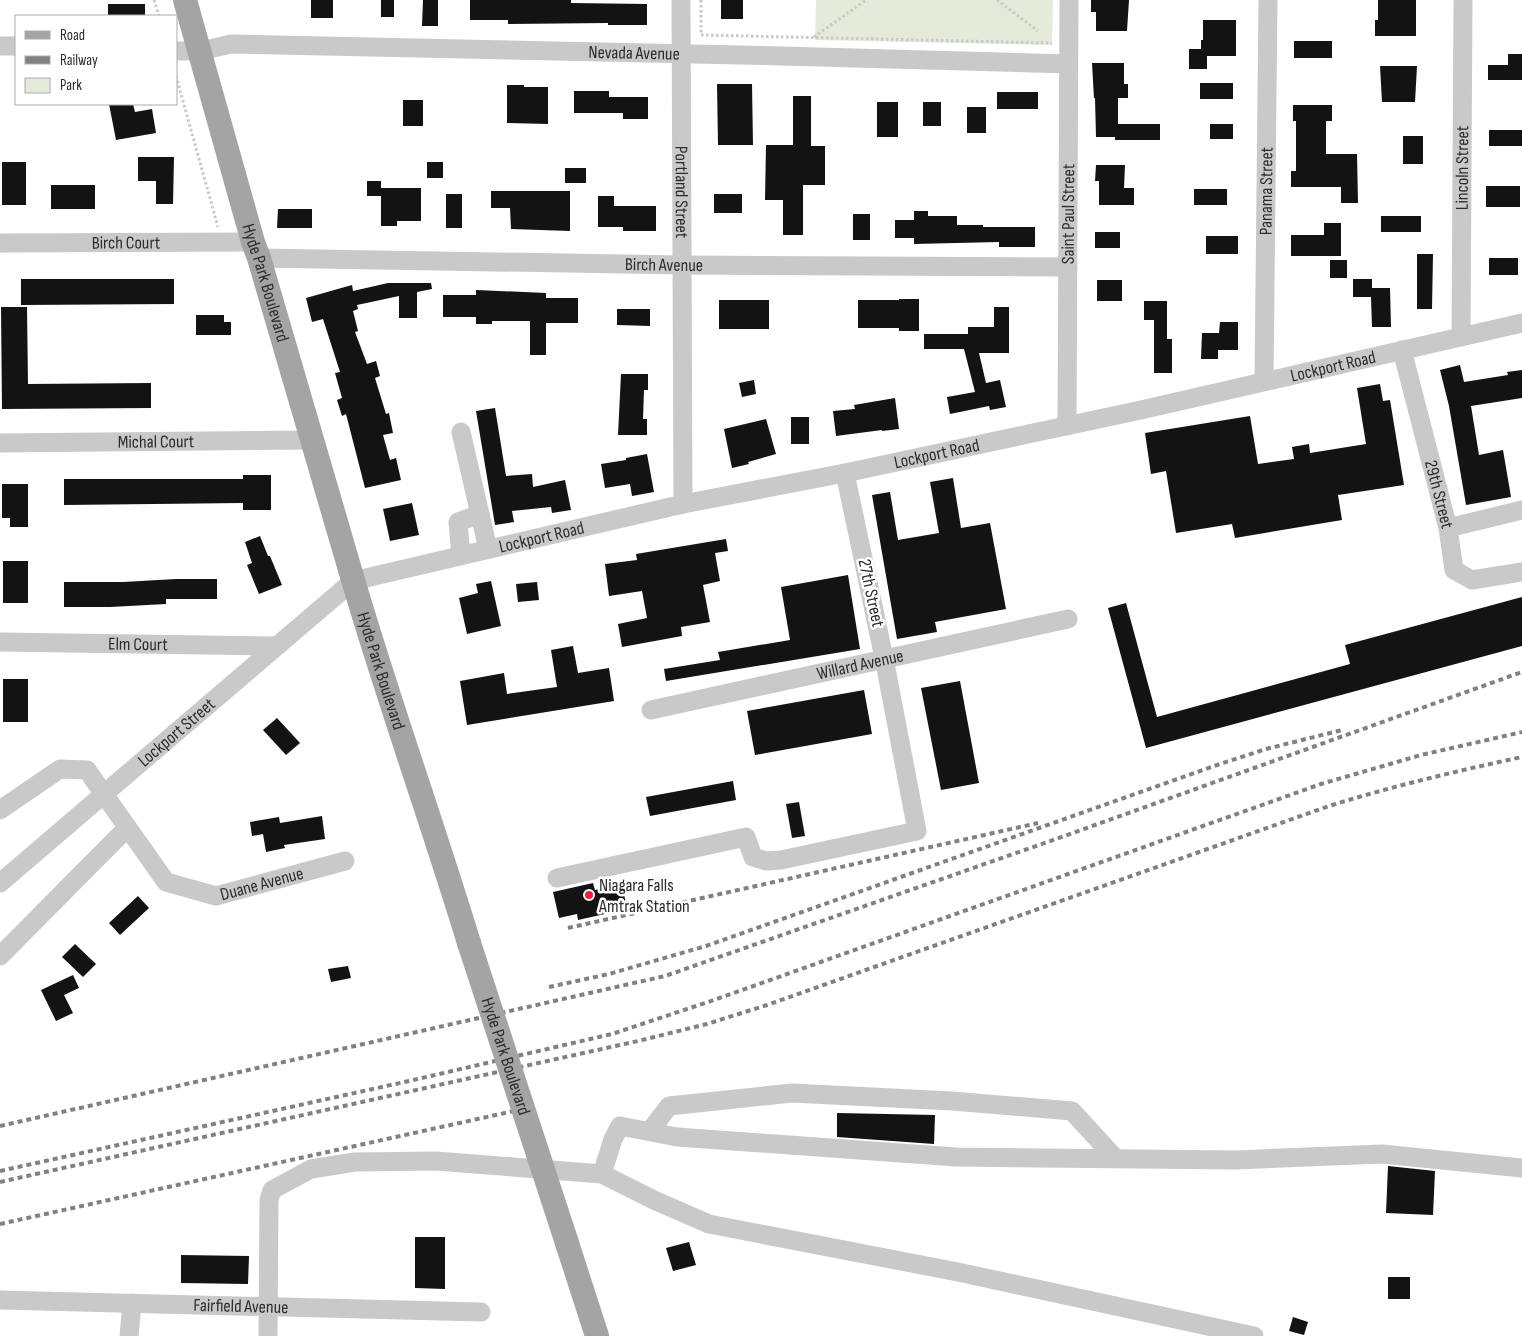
<svg xmlns="http://www.w3.org/2000/svg" width="1522" height="1336" viewBox="0 0 1522 1336" font-family="'Sofia Sans Condensed',sans-serif">
  <style>
    .green { fill: #e4ebd8 }
    .building { fill: #131313 }
    .lines { fill: none; stroke-linecap: round; stroke-linejoin: round }
    .path { stroke: #c9c9c9; stroke-width: 3; stroke-dasharray: 2.5 2.5; stroke-linecap: butt }
    .minor { stroke: #c9c9c9; stroke-width: 19 }
    .major { stroke: #a4a4a4; stroke-width: 24 }
    .rail { stroke: #818181; stroke-width: 4; stroke-dasharray: 5 4; stroke-linecap: butt }
    .major-bridge { stroke: #a4a4a4; stroke-width: 24 }
    .poi-dot { fill: #ef2244; stroke: #fff; stroke-width: 2 }
    .labels { text-anchor: middle; dominant-baseline: central; stroke-width: 5; stroke-linejoin: round; paint-order: stroke }
    .street-label { font-size: 18px; fill: #2c2c2c; stroke: #fff }
    .poi-label { font-size: 18px; fill: #2c2c2c; stroke: #fff; text-anchor: start }
  </style>
  <rect width="100%" height="100%" fill="#fff"/>
  <polygon class="green" points="816,0 1053,0 1052,45 815,40"/>
  <g class="building">
    <rect x="311" y="0" width="22" height="18"/>
    <rect x="381" y="0" width="13" height="17"/>
    <polygon points="423,0 438,0 438,26 422,26"/>
    <polygon points="470,0 571,0 571,3 647,4 647,25 608,25 608,23 508,24 508,20 470,20"/>
    <rect x="721" y="0" width="22" height="19"/>
    <polygon points="1091,0 1129,0 1127,31 1096,31 1096,12 1091,12"/>
    <polygon points="1378,0 1416,0 1416,36 1375,36 1375,20 1378,20"/>
    <rect x="108" y="4" width="37" height="12"/>
    <polygon points="1203,20 1236,20 1236,56 1207,56 1207,69 1189,69 1189,49 1201,49 1201,40 1203,40"/>
    <rect x="1294" y="41" width="38" height="17"/>
    <polygon points="1508,54 1522,54 1522,80 1488,80 1488,65 1508,65"/>
    <polygon points="1092,63 1124,63 1124,84 1128,84 1128,98 1118,98 1118,124 1160,124 1160,140 1115,140 1115,137 1096,137 1095,98 1094,98"/>
    <polygon points="1380,66 1417,66 1415,102 1382,102"/>
    <rect x="1200" y="83" width="33" height="16"/>
    <polygon points="717,84 752,84 753,145 718,145"/>
    <polygon points="507,85 524,85 524,87 548,87 548,124 507,123"/>
    <polygon points="574,91 609,91 609,97 648,97 648,119 623,119 623,113 574,113"/>
    <rect x="997" y="92" width="41" height="17"/>
    <polygon points="793,96 811,96 811,146 825,146 825,185 803,185 803,235 783,235 783,200 765,200 766,145 793,145"/>
    <rect x="403" y="100" width="20" height="26"/>
    <rect x="877" y="102" width="21" height="35"/>
    <rect x="923" y="102" width="18" height="24"/>
    <polygon points="109,104 133,104 135,112 152,109 156,133 116,140"/>
    <polygon points="1293,105 1332,105 1332,121 1326,121 1326,154 1357,154 1358,203 1341,203 1341,187 1291,187 1291,171 1296,171 1296,121 1293,121"/>
    <rect x="967" y="107" width="19" height="26"/>
    <rect x="1210" y="124" width="23" height="15"/>
    <rect x="1489" y="130" width="33" height="16"/>
    <rect x="1403" y="136" width="20" height="28"/>
    <polygon points="138,157 174,157 173,204 156,204 156,181 138,181"/>
    <rect x="2" y="162" width="24" height="43"/>
    <rect x="427" y="162" width="16" height="16"/>
    <polygon points="1096,165 1125,165 1124,188 1134,188 1134,205 1099,205 1099,181 1095,181"/>
    <rect x="565" y="168" width="21" height="15"/>
    <polygon points="367,181 381,181 381,188 421,188 421,221 397,221 397,226 381,226 381,196 367,196"/>
    <rect x="51" y="185" width="44" height="24"/>
    <rect x="1486" y="186" width="34" height="21"/>
    <rect x="1194" y="189" width="33" height="16"/>
    <polygon points="491,191 570,191 570,231 511,229 510,208 491,208"/>
    <rect x="446" y="194" width="16" height="34"/>
    <rect x="714" y="194" width="28" height="19"/>
    <polygon points="598,196 614,196 614,206 656,206 656,231 623,231 623,227 598,227"/>
    <polygon points="278,209 312,209 312,228 277,228"/>
    <polygon points="914,211 928,211 928,216 957,216 957,225 983,225 983,227 1035,227 1035,247 999,247 999,242 914,244 914,238 895,238 895,220 914,220"/>
    <rect x="853" y="214" width="17" height="26"/>
    <rect x="1381" y="216" width="40" height="16"/>
    <polygon points="1324,223 1341,223 1341,256 1291,256 1291,235 1324,235"/>
    <rect x="1095" y="232" width="25" height="16"/>
    <rect x="1206" y="236" width="32" height="18"/>
    <polygon points="1417,254 1433,254 1432,309 1417,309"/>
    <rect x="1489" y="258" width="29" height="17"/>
    <rect x="1330" y="260" width="17" height="18"/>
    <polygon points="21,279 174,279 174,304 21,305"/>
    <polygon points="1353,279 1372,279 1372,288 1390,288 1391,327 1372,327 1371,297 1353,297"/>
    <rect x="1097" y="280" width="25" height="21"/>
    <polygon points="388,283 431,283 432,289 417,292 417,318 399,318 399,296 357,305 358,309 353,311 358,331 355,332 367,364 376,361 380,376 375,378 386,414 389,413 393,433 383,435 390,460 396,458 401,480 365,488 346,414 342,416 337,400 342,398 335,373 340,372 323,319 312,322 306,298 352,285 353,291"/>
    <polygon points="476,290 546,293 546,298 578,298 578,323 546,323 546,355 530,355 530,321 492,321 492,324 476,324 476,317 443,317 443,295 476,295"/>
    <polygon points="899,299 919,299 919,331 899,331 899,328 858,328 858,300 899,300"/>
    <rect x="719" y="300" width="50" height="29"/>
    <polygon points="1144,301 1167,301 1167,339 1172,339 1172,373 1154,373 1154,320 1144,320"/>
    <polygon points="1,307 27,307 28,384 151,383 151,408 2,409"/>
    <polygon points="994,307 1009,307 1009,353 979,353 986,383 1000,380 1006,407 990,410 989,406 950,414 947,397 975,392 964,349 924,349 924,334 968,334 968,327 994,327"/>
    <polygon points="617,309 650,309 650,326 617,325"/>
    <polygon points="196,315 224,315 224,322 231,322 231,335 196,335"/>
    <polygon points="1220,322 1238,322 1238,350 1218,350 1218,359 1201,359 1202,333 1219,333"/>
    <polygon points="1460,365 1464,382 1508,375 1507,372 1522,370 1522,398 1471,406 1479,455 1503,450 1511,497 1466,505 1449,406 1440,370"/>
    <polygon points="621,374 648,374 648,390 644,390 643,419 647,419 647,435 618,435"/>
    <polygon points="754,380 756,394 742,397 739,383"/>
    <polygon points="1380,384 1383,401 1390,400 1404,485 1338,495 1342,520 1235,538 1232,524 1176,533 1166,471 1151,474 1145,433 1250,416 1258,464 1294,459 1292,447 1309,444 1310,453 1366,444 1357,388"/>
    <polygon points="895,398 899,429 882,431 882,430 836,436 833,411 855,409 854,405"/>
    <polygon points="495,408 506,476 532,474 533,487 565,480 571,510 552,513 551,507 512,511 514,522 495,525 476,411"/>
    <rect x="791" y="417" width="18" height="27"/>
    <polygon points="766,419 776,454 748,462 749,464 732,468 724,429"/>
    <polygon points="647,454 654,492 632,496 630,484 605,488 601,464 626,460 626,458"/>
    <polygon points="243,475 271,475 271,510 243,510 243,503 64,505 64,479 243,479"/>
    <polygon points="953,478 961,528 990,523 1006,609 935,622 937,632 897,639 872,495 890,492 898,540 939,533 930,482"/>
    <polygon points="2,484 28,484 28,527 10,527 10,518 2,518"/>
    <polygon points="412,503 419,535 390,541 383,509"/>
    <polygon points="260,536 268,556 270,556 282,585 259,594 247,565 252,563 245,542"/>
    <polygon points="726,539 728,551 715,553 720,581 703,585 710,622 681,627 682,636 622,647 618,624 647,618 642,591 609,596 605,564 637,560 636,554"/>
    <rect x="3" y="561" width="25" height="42"/>
    <polygon points="848,575 860,649 666,681 664,669 720,660 718,652 790,640 781,587"/>
    <polygon points="176,579 217,579 217,599 166,599 166,604 110,607 64,607 64,582 123,582"/>
    <polygon points="491,581 501,626 467,634 459,598 478,593 476,584"/>
    <polygon points="537,582 539,600 518,602 516,584"/>
    <polygon points="1522,597 1522,646 1146,748 1108,608 1126,603 1157,717 1350,664 1345,645"/>
    <polygon points="573,646 578,673 609,668 614,701 467,725 460,681 504,673 507,694 557,687 551,650"/>
    <rect x="3" y="679" width="25" height="43"/>
    <polygon points="960,681 979,783 941,790 921,688"/>
    <polygon points="864,690 872,734 755,755 747,711"/>
    <polygon points="277,718 300,743 286,755 263,730"/>
    <polygon points="733,781 736,800 650,816 646,797"/>
    <polygon points="799,802 805,836 792,838 786,804"/>
    <polygon points="322,816 325,839 284,845 285,848 266,852 263,834 252,836 250,822 279,817 280,823"/>
    <polygon points="593,883 595,890 622,884 627,909 578,920 577,914 559,918 553,892"/>
    <polygon points="138,896 149,908 120,935 109,923"/>
    <polygon points="75,944 96,964 83,977 62,957"/>
    <polygon points="348,966 351,978 331,982 328,969"/>
    <polygon points="73,975 79,988 64,995 73,1013 56,1021 41,990"/>
    <polygon points="837,1113 935,1115 934,1144 837,1137"/>
    <polygon points="1388,1166 1435,1171 1433,1215 1386,1213"/>
    <polygon points="415,1237 445,1237 445,1289 415,1288"/>
    <polygon points="689,1242 696,1265 673,1271 666,1248"/>
    <polygon points="181,1255 249,1256 248,1284 181,1283"/>
    <rect x="1388" y="1277" width="22" height="22"/>
    <polygon points="1293,1317 1308,1322 1304,1335 1289,1331"/>
  </g>
  <g class="lines">
    <g class="path">
      <polyline points="154,0 159,16"/>
      <polyline points="701,0 701,35 1052,43"/>
      <polyline points="997,0 1038,31"/>
      <polyline points="814,37 866,0"/>
      <polyline points="176,76 218,227"/>
    </g>
    <g class="minor">
      <path id="s1" d="M681,0L683,504"/>
      <polyline points="0,46 16,46"/>
      <path id="s2" d="M176,51H201L231,44L782,56L1068,64"/>
      <path id="s3" d="M0,243L253,242"/>
      <path id="s4" d="M259,258L682,265L1068,267"/>
      <path id="s5" d="M1461,337L1463,0"/>
      <path id="s6" d="M1402,350L1448,528L1454,570L1472,580L1522,572"/>
      <path id="s7" d="M1264,381L1268,0"/>
      <path id="s8" d="M1067,426L1069,0"/>
      <polyline points="461,432 488,549"/>
      <path id="s9" d="M0,443L312,440"/>
      <polyline points="1448,528 1522,510"/>
      <polyline points="461,556 458,522 480,514"/>
      <path id="s10" d="M0,642L276,646"/>
      <path id="s11" d="M651,710L1068,619"/>
      <path id="s12" d="M0,810L60,769L87,770L166,882L216,896L345,861"/>
      <polyline points="557,878 746,837 753,857 766,861 781,860 917,831 884,658 845,473"/>
      <path id="s13" d="M0,883L353,581L683,504L845,473L1141,410L1522,323"/>
      <polyline points="0,956 127,828"/>
      <polyline points="650,1131 669,1106 792,1093 952,1101 1072,1111 1115,1158"/>
      <polyline points="602,1174 613,1139 620,1126 677,1137 956,1157 1236,1160 1382,1154 1522,1168"/>
      <path id="s14" d="M0,1300L481,1312"/>
      <polyline points="129,1336 132,1303"/>
      <polyline points="268,1336 269,1200 272,1190 311,1169 355,1162 436,1161 602,1174 656,1201 709,1224 958,1272 1254,1336"/>
    </g>
    <g class="major">
      <path id="s15" d="M185,0L253,242L259,258C291,365 321,473 353,580C389,702 432,822 469,943"/>
      <polyline points="567,1243 597,1336"/>
    </g>
    <g class="rail">
      <polyline points="568,928 1038,823"/>
      <polyline points="549,987 609,974 706,946 1217,765 1266,749 1342,730"/>
      <polyline points="0,1126 665,976 1056,839 1522,672"/>
      <polyline points="0,1171 409,1081 612,1034 714,1000 1321,784 1421,755 1522,732"/>
      <path d="M0,1182L638,1041L707,1024L767,1005L1329,806C1393,786 1457,771 1522,757"/>
      <polyline points="0,1224 514,1111"/>
    </g>
    <path class="major-bridge" id="s16" d="M469,943L567,1243"/>
  </g>
  <circle class="poi-dot" cx="589" cy="895" r="5"/>
  <g class="labels">
    <g class="street-label">
      <text stroke="none"><textPath href="#s2" startOffset="459">Nevada Avenue</textPath></text>
      <text stroke="none"><textPath href="#s5" startOffset="169">Lincoln Street</textPath></text>
      <text stroke="none"><textPath href="#s7" startOffset="190">Panama Street</textPath></text>
      <text stroke="none"><textPath href="#s1" startOffset="192">Portland Street</textPath></text>
      <text stroke="none"><textPath href="#s8" startOffset="212">Saint Paul Street</textPath></text>
      <text stroke="none"><textPath href="#s3" startOffset="126">Birch Court</textPath></text>
      <text stroke="none"><textPath href="#s4" startOffset="405">Birch Avenue</textPath></text>
      <text stroke="none"><textPath href="#s15" startOffset="294">Hyde Park Boulevard</textPath></text>
      <text stroke="none"><textPath href="#s13" startOffset="1468">Lockport Road</textPath></text>
      <text stroke="none"><textPath href="#s9" startOffset="156">Michal Court</textPath></text>
      <text stroke="none"><textPath href="#s13" startOffset="1062">Lockport Road</textPath></text>
      <text stroke="none"><textPath href="#s6" startOffset="149">29th Street</textPath></text>
      <text stroke="none"><textPath href="#s13" startOffset="658">Lockport Road</textPath></text>
      <text transform="translate(871 593) rotate(78)">27th Street</text>
      <text stroke="none"><textPath href="#s10" startOffset="138">Elm Court</textPath></text>
      <text stroke="none"><textPath href="#s11" startOffset="214">Willard Avenue</textPath></text>
      <text stroke="none"><textPath href="#s15" startOffset="699">Hyde Park Boulevard</textPath></text>
      <text stroke="none"><textPath href="#s13" startOffset="232">Lockport Street</textPath></text>
      <text stroke="none"><textPath href="#s12" startOffset="336">Duane Avenue</textPath></text>
      <text stroke="none"><textPath href="#s16" startOffset="119">Hyde Park Boulevard</textPath></text>
      <text stroke="none"><textPath href="#s14" startOffset="241">Fairfield Avenue</textPath></text>
    </g>
    <g class="poi-label">
      <text x="599" y="885">Niagara Falls<tspan x="599" dy="21">Amtrak Station</tspan></text>
    </g>
  </g>
  <rect x="15" y="15" width="162" height="90" fill="#ffffff" stroke="#ababab"/>
  <rect x="25" y="31" width="25" height="8" fill="#a4a4a4" stroke="#ababab"/>
  <text x="60" y="40" font-size="15" fill="#2c2c2c">Road</text>
  <rect x="25" y="56" width="25" height="8" fill="#818181" stroke="#ababab"/>
  <text x="60" y="65" font-size="15" fill="#2c2c2c">Railway</text>
  <rect x="25" y="78" width="25" height="15" fill="#e4ebd8" stroke="#ababab"/>
  <text x="60" y="90" font-size="15" fill="#2c2c2c">Park</text>
</svg>
